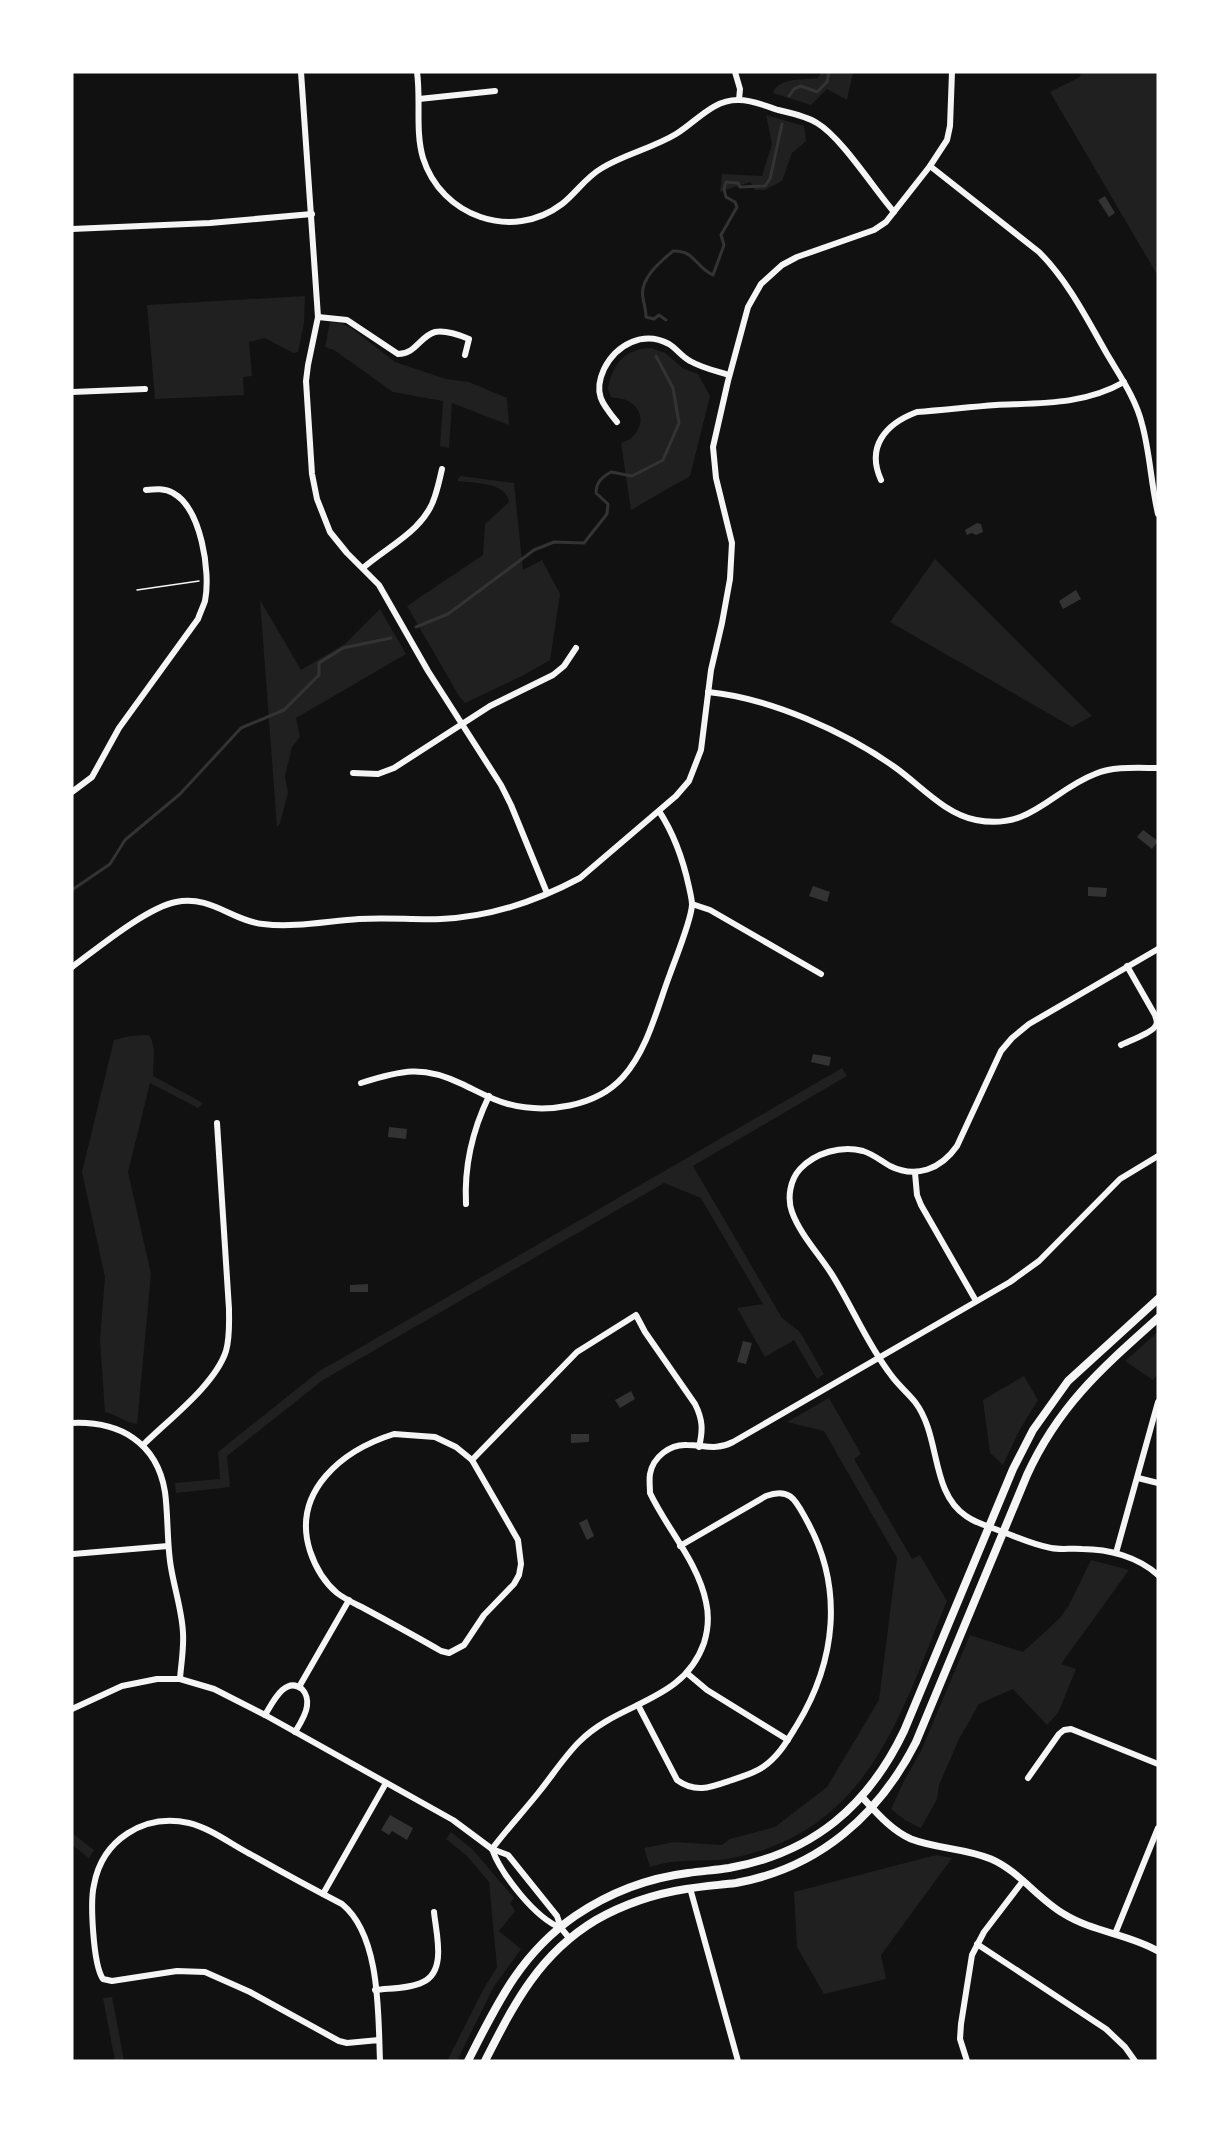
<svg xmlns="http://www.w3.org/2000/svg" width="1230" height="2133" viewBox="0 0 1230 2133" font-family="'Public Sans',sans-serif">
  <style>
    .green { fill: #202020 }
    .water { fill: #333 }
    .lines { fill: none; stroke-linecap: round; stroke-linejoin: round }
    .stream { stroke: #333; stroke-width: 3 }
    .path { stroke: #f5f5f5; stroke-width: 1.5 }
    .minor { stroke: #f5f5f5; stroke-width: 6 }
    .tertiary { stroke: #f5f5f5; stroke-width: 7 }
    .secondary { stroke: #f5f5f5; stroke-width: 8 }
  </style>
  <rect width="100%" height="100%" fill="#111"/>
  <g class="green">
    <path d="M821,72H853L847,100L827,89L811,105L773,93C779,77 803,80 818,78Z"/>
    <polygon points="1081,72 1158,72 1158,276 1050,92 1080,77"/>
    <polygon points="766,115 804,126 806,141 792,153 782,181 765,190 755,190 750,182 720,192 722,174 762,176 772,144"/>
    <polygon points="305,296 304,323 298,352 293,353 265,338 249,342 252,376 243,377 244,395 155,399 147,305"/>
    <polygon points="330,322 340,323 351,328 395,362 446,379 469,382 507,398 509,425 452,403 449,448 440,446 443,401 393,392 334,350 325,347"/>
    <path d="M651,348L665,353L684,369L698,374L710,396L690,476L631,510L621,443C640,438 649,414 630,402C624,398 618,399 611,397L608,389C612,365 625,348 651,348Z"/>
    <path d="M460,476L514,483L523,570L542,560L560,594L550,660L524,675L465,703L459,696L407,606L483,555L485,524L509,502C507,482 473,483 457,481Z"/>
    <polygon points="935,559 1092,716 1072,727 890,622"/>
    <polygon points="260,600 301,670 345,644 380,609 406,654 296,718 300,737 292,747 285,776 288,793 280,823 277,827"/>
    <path d="M148,1035L151,1038L154,1049L153,1076L203,1103L198,1108L150,1083L128,1172L151,1274L137,1424C127,1423 116,1415 105,1412L100,1340L105,1277L82,1172L114,1040L130,1036Z"/>
    <polygon points="842,1068 847,1076 693,1166 782,1318 800,1332 824,1374 817,1379 794,1340 765,1357 737,1308 763,1304 701,1198 664,1183 323,1380 227,1456 230,1487 176,1493 175,1483 220,1479 218,1452 318,1372"/>
    <polygon points="1158,1332 1158,1373 1153,1380 1125,1361"/>
    <polygon points="1024,1376 1038,1400 1020,1429 1003,1465 990,1453 983,1400"/>
    <path d="M829,1398L861,1454L854,1459L912,1559L920,1555L947,1601C905,1701 877,1811 763,1850C749,1854 733,1859 718,1860C695,1861 673,1859 650,1867L644,1848L674,1842L722,1845L730,1839L775,1827L827,1787L879,1700L897,1558L824,1431L787,1422Z"/>
    <polygon points="1091,1560 1129,1570 1061,1664 1076,1669 1058,1713 1047,1725 1013,1689 979,1704 959,1739 939,1785 937,1799 921,1828 905,1820 891,1809 903,1783 921,1751 970,1635 1023,1652 1058,1620 1068,1607"/>
    <polygon points="451,1832 473,1850 514,1898 510,1903 515,1911 499,1931 521,1949 493,1988 457,2061 447,2061 483,1990 497,1967 489,1882 467,1856 446,1839"/>
    <polygon points="72,1833 94,1850 89,1858 72,1845"/>
    <polygon points="936,1855 952,1858 881,1955 886,1979 824,1994 797,1947 794,1892"/>
    <polygon points="112,1997 124,2061 115,2061 103,1998"/>
  </g>
  <g class="water">
    <polygon points="1105,196 1115,213 1109,217 1098,200"/>
    <polygon points="977,523 981,524 983,532 976,535 972,533 967,535 965,530"/>
    <polygon points="1076,590 1081,599 1063,609 1059,601"/>
    <polygon points="1143,830 1158,841 1152,849 1137,837"/>
    <polygon points="813,886 830,892 827,902 809,896"/>
    <polygon points="1088,887 1107,888 1106,897 1088,896"/>
    <polygon points="813,1054 831,1057 829,1066 811,1062"/>
    <polygon points="389,1127 407,1129 406,1139 388,1137"/>
    <polygon points="368,1284 368,1292 350,1292 350,1285"/>
    <polygon points="743,1341 752,1343 746,1364 737,1362"/>
    <polygon points="631,1391 635,1399 620,1408 615,1400"/>
    <polygon points="571,1434 589,1434 589,1442 571,1443"/>
    <polygon points="587,1519 594,1536 587,1540 579,1523"/>
    <polygon points="390,1815 413,1828 407,1840 392,1831 389,1835 381,1830"/>
  </g>
  <g class="lines">
    <g class="stream">
      <polyline points="789,96 794,89 801,86 817,92 827,82 829,72"/>
      <path d="M666,320L659,315L654,319L646,317C646,310 644,305 643,298C639,279 660,262 673,251C695,250 696,268 713,275L724,245L721,235L737,207L735,202L726,197L724,189L726,182L738,183L740,187L765,186L770,179L782,124"/>
      <path d="M416,627L448,614L534,550L554,542L584,543L607,514L608,504L596,493C596,482 602,477 611,472L632,476L663,460L679,423L673,388L656,356"/>
      <polyline points="72,890 110,864 125,840 180,794 241,728 284,710 319,675 319,663 343,648 391,638"/>
    </g>
    <polyline class="path" points="137,590 199,581"/>
    <g class="minor">
      <polyline points="301,72 318,317 308,365 306,381 312,474 317,499 330,532 347,553 379,585 428,671 501,785 511,805 547,893"/>
      <path d="M417,72C421,100 415,131 423,158C441,216 512,242 562,204C576,193 586,177 602,168C625,154 653,148 676,134C696,122 713,99 739,100C752,100 766,106 778,110C791,113 806,116 817,123C841,137 874,189 894,212"/>
      <polyline points="735,72 740,89 739,100"/>
      <polyline points="419,99 495,91"/>
      <path d="M930,166L1039,252C1068,281 1087,319 1107,354C1120,376 1136,399 1142,424C1150,453 1151,484 1158,514"/>
      <polyline points="72,229 210,223 312,214"/>
      <path d="M318,317L347,320L398,354C416,354 420,336 435,332C446,330 459,335 469,339L465,355"/>
      <polyline points="72,392 145,389"/>
      <path d="M617,422C602,404 593,393 604,369C616,345 643,330 669,344C677,349 682,357 690,361C702,368 716,371 729,375"/>
      <path d="M881,480C866,447 885,424 917,412C943,410 970,407 996,405C1040,403 1084,405 1124,382"/>
      <path d="M363,568C388,546 425,530 435,496C438,487 440,478 442,469"/>
      <path d="M708,692C770,698 846,732 896,768C921,786 945,814 976,820C1030,831 1051,791 1095,774C1114,766 1138,768 1158,768"/>
      <polyline points="353,773 378,774 394,768 490,706 553,675 564,666 576,648"/>
      <path d="M72,792L92,777L119,728L198,619C200,613 203,607 205,601C211,572 201,508 173,493C165,488 155,489 146,490"/>
      <polyline points="692,904 710,910 821,974"/>
      <path d="M1158,949L1029,1024L1012,1038L1001,1051L957,1146C941,1169 916,1179 890,1166C881,1161 873,1154 863,1151C841,1145 815,1153 800,1169C790,1180 787,1198 792,1212C800,1234 818,1253 831,1273C852,1306 867,1344 891,1375C898,1385 908,1393 915,1402C941,1436 930,1492 966,1516C977,1524 991,1527 1003,1532C1019,1538 1034,1545 1051,1548C1061,1550 1072,1548 1082,1549C1109,1549 1138,1557 1158,1575"/>
      <path d="M72,967C98,948 146,908 176,902C211,895 232,921 263,924C294,928 328,921 359,919C386,917 413,920 441,919C490,917 537,901 580,878L676,796L689,781L701,750L711,670L722,623L730,579L732,543L716,478L713,447L728,381L748,307L761,284L782,265L797,257L874,230L886,222L930,166L947,140L950,126L952,72"/>
      <path d="M1121,1045C1129,1041 1154,1032 1156,1025C1158,1022 1156,1019 1155,1015L1127,966"/>
      <path d="M361,1083C402,1070 423,1065 462,1084C477,1091 492,1100 508,1104C546,1114 596,1107 623,1077C648,1049 657,1008 670,974C676,957 691,921 692,905C692,899 690,892 689,887C683,859 674,834 659,811"/>
      <polyline points="915,1173 917,1195 921,1205 976,1301"/>
      <path d="M466,1204C464,1165 472,1131 489,1096"/>
      <path d="M72,1423C119,1421 157,1442 165,1492C168,1514 167,1538 170,1561C173,1585 182,1609 183,1633C184,1649 181,1664 180,1679"/>
      <path d="M394,1434L435,1437L456,1447L472,1460L518,1540L521,1564L519,1575L514,1584L484,1615L464,1645L449,1653L441,1651C417,1637 393,1624 369,1611C358,1605 346,1600 337,1593C324,1582 315,1566 310,1551C291,1491 343,1450 394,1434Z"/>
      <path d="M143,1445C168,1420 215,1385 226,1351C230,1337 229,1323 229,1309L217,1123"/>
      <path d="M472,1460L577,1352L636,1315L645,1332L695,1404C703,1420 703,1430 699,1447"/>
      <polyline points="1138,1478 1158,1483"/>
      <polyline points="1116,1553 1158,1402"/>
      <polyline points="73,1554 168,1546"/>
      <polyline points="688,1674 707,1690 788,1740"/>
      <polyline points="299,1687 349,1600"/>
      <path d="M638,1705L677,1780C695,1793 709,1788 729,1781C740,1777 753,1774 763,1767C779,1756 787,1741 797,1725C836,1661 844,1588 807,1521C796,1501 791,1487 766,1496L680,1546"/>
      <polyline points="72,1709 122,1686 157,1679 180,1679 214,1689 265,1715 453,1820 492,1849 508,1855 557,1916 561,1928 570,1939"/>
      <path d="M265,1715C272,1704 285,1675 302,1689C306,1693 308,1700 307,1706C306,1715 300,1724 295,1732"/>
      <polyline points="1028,1778 1059,1734 1064,1730 1071,1729 1158,1764"/>
      <path d="M492,1849C507,1829 524,1811 539,1792C552,1776 564,1757 579,1742C619,1701 683,1703 704,1643C708,1630 709,1615 706,1602C698,1562 667,1529 650,1493C650,1487 649,1480 650,1474C653,1457 670,1444 687,1445C704,1445 716,1451 733,1442L1010,1282L1039,1261L1120,1179L1158,1156"/>
      <path d="M492,1849C501,1874 535,1918 561,1928"/>
      <polyline points="690,1888 738,2061"/>
      <polyline points="323,1894 386,1783"/>
      <polyline points="1115,1934 1158,1828"/>
      <polyline points="977,1944 1106,2029 1125,2047 1135,2061"/>
      <path d="M375,1990C390,1988 409,1989 423,1982C447,1971 436,1933 434,1912"/>
      <path d="M379,2040L347,2043L339,2041L250,1992L205,1972L177,1971L112,1981L103,1979C93,1965 90,1901 94,1885C102,1840 144,1813 189,1823C210,1828 231,1844 250,1854C280,1871 311,1888 342,1904C381,1936 378,2015 380,2061"/>
      <polyline points="967,2061 960,2039 961,2024 972,1955 984,1932 1023,1881"/>
    </g>
    <path class="tertiary" d="M862,1797C877,1813 891,1830 911,1839C937,1849 965,1848 991,1859C1019,1871 1038,1899 1064,1914C1093,1932 1129,1934 1158,1951"/>
    <g class="secondary">
      <path d="M468,2061C497,2004 520,1954 575,1916C609,1893 648,1878 688,1873C702,1871 716,1870 729,1868C813,1853 868,1806 904,1731L1013,1469L1033,1430L1068,1381L1158,1299"/>
      <path d="M485,2061C514,2004 539,1954 596,1920C624,1904 654,1894 686,1889C703,1886 720,1885 736,1883C819,1868 879,1815 916,1742L1027,1475C1059,1405 1102,1368 1158,1318"/>
    </g>
  </g>
  <rect width="1230" height="2133" fill="none" stroke="#ffffff" stroke-width="147"/>
</svg>
